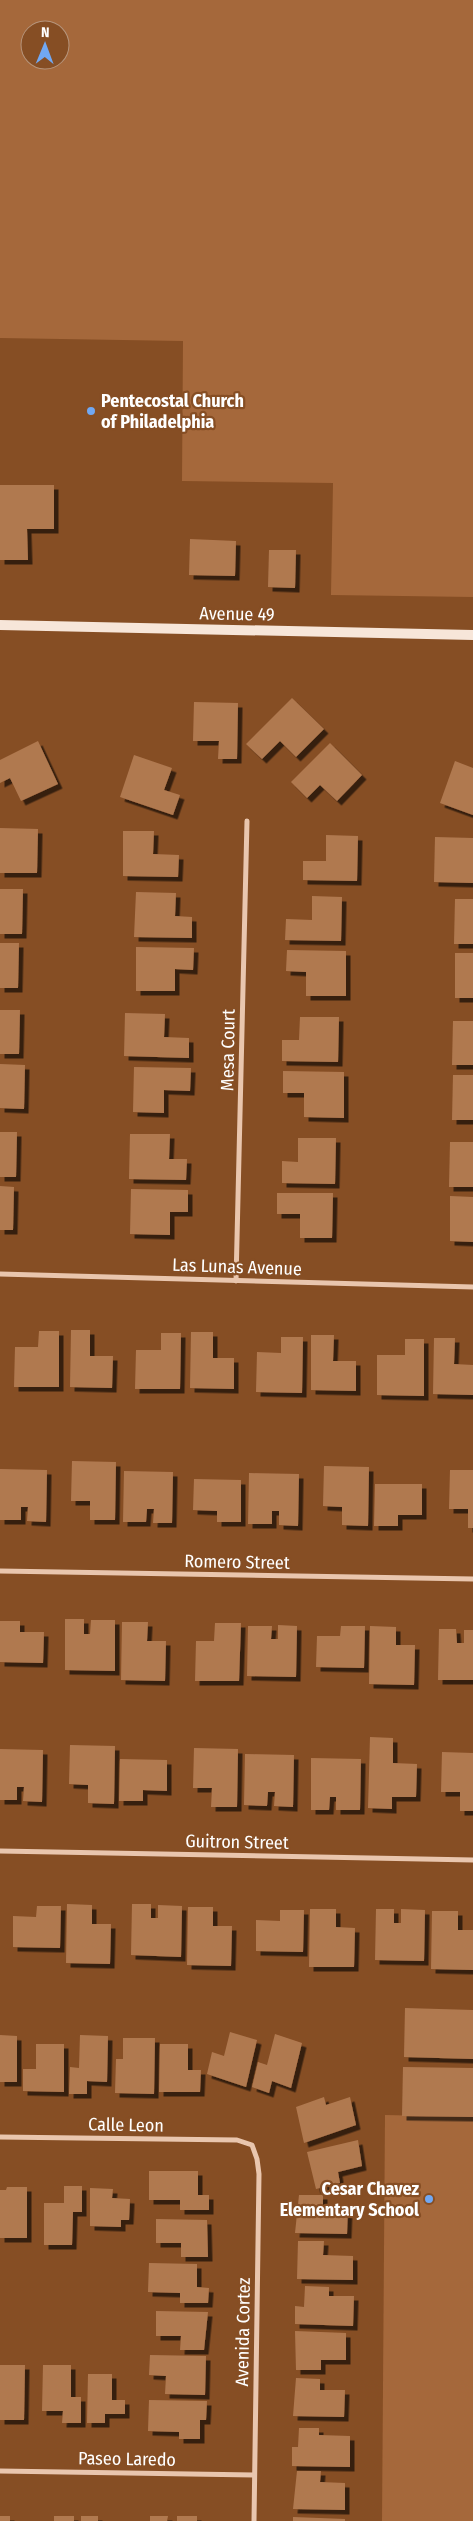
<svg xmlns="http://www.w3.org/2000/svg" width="473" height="2521" viewBox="0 0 473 2521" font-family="'Fira Sans Condensed',sans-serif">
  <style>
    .green { fill: #a5683b; fill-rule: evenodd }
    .building { fill: #b07950; filter: url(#shadow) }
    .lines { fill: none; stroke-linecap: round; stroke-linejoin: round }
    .street { stroke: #e9c6ae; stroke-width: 5 }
    .secondary { stroke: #f7e6d9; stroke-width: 10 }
    .poi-dot { fill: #71a8f3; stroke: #864e24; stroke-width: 2 }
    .labels { text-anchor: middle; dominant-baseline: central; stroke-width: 4.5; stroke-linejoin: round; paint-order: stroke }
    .poi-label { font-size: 18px; font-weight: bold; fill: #fff; stroke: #864e24; text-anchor: start }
    .street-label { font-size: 18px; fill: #fff; stroke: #864e24 }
  </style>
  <defs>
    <filter id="shadow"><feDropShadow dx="4.5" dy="4.5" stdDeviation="0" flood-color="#0009"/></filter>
  </defs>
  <rect width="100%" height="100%" fill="#864e24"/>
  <g class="green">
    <path d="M0,0H473V597L331,595L333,483L182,481L183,341L0,338ZM30,30H60V60H30Z"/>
    <polygon points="385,2115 473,2117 473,2521 382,2521"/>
  </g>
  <g class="building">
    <polygon points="0,485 54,485 54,529 27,529 28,560 0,560"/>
    <polygon points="190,539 236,541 235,576 189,575"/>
    <polygon points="269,550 296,550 295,588 268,587"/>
    <polygon points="292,698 324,729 296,757 280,741 262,759 246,744"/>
    <polygon points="194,702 238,703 237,759 218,759 219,741 193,741"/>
    <polygon points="38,741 58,784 21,801 10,778 0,783 0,760"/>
    <polygon points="330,743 362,775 337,801 320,785 307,798 291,782"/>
    <polygon points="134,755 172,768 164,790 180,795 173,815 120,797"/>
    <polygon points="455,761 473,768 473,815 440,803"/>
    <polygon points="0,828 38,829 37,873 0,873"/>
    <polygon points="123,831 154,831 153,854 179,855 178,877 123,876"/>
    <polygon points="326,835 358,836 357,881 303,880 303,861 326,861"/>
    <polygon points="435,837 473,838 473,883 434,882"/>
    <polygon points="0,889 23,889 22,934 0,934"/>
    <polygon points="136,892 176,893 175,916 192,917 192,938 134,937"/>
    <polygon points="312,896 342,897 341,941 285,940 286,919 312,920"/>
    <polygon points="455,899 473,899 473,944 454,944"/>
    <polygon points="0,943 19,943 18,988 0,988"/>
    <polygon points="136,947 194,948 193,970 175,969 175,991 136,991"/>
    <polygon points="287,950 346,951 346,996 306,996 306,972 286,971"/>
    <rect x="455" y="953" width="18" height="45"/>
    <polygon points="0,1010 20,1010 19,1054 0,1054"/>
    <polygon points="125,1013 165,1014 164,1037 189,1038 189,1058 124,1056"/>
    <polygon points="300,1017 339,1017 338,1062 282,1061 282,1040 299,1040"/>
    <polygon points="453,1021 473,1021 473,1065 452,1065"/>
    <polygon points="0,1064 25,1065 24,1109 0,1108"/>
    <polygon points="134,1067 191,1068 190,1091 164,1090 164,1113 133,1112"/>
    <polygon points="283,1071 344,1072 344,1118 304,1117 304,1093 283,1093"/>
    <polygon points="453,1075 473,1075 473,1120 452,1120"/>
    <polygon points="0,1132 17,1132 16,1177 0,1177"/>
    <polygon points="130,1134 170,1134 169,1159 187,1159 186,1180 129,1179"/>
    <polygon points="298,1138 336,1138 335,1184 282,1183 282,1161 298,1162"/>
    <polygon points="450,1142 473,1142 473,1187 449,1187"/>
    <polygon points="0,1186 14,1187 13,1230 0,1230"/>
    <polygon points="131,1189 188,1190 188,1212 170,1212 170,1235 130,1234"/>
    <polygon points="277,1193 333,1193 332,1238 300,1238 300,1214 277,1214"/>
    <polygon points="450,1196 473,1197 473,1242 450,1241"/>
    <polygon points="71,1330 90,1330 90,1356 113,1356 112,1388 70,1387"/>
    <polygon points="39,1331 59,1331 59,1387 14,1387 15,1347 38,1347"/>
    <polygon points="191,1332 213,1332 213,1358 234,1358 234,1389 190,1388"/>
    <polygon points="161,1333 181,1333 180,1389 135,1389 136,1350 161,1350"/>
    <polygon points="311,1335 334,1335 333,1361 356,1361 356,1391 311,1390"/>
    <polygon points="281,1337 303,1337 302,1393 256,1392 257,1352 281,1353"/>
    <polygon points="434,1338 455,1338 454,1364 473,1365 473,1395 433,1394"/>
    <polygon points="405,1339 424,1339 424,1396 377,1395 377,1355 405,1355"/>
    <polygon points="72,1461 116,1462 115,1520 90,1520 90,1501 71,1501"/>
    <polygon points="324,1466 369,1467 368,1526 342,1525 342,1507 323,1506"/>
    <polygon points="0,1469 47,1470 46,1522 27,1521 28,1507 21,1507 21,1520 0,1520"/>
    <polygon points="450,1470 473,1470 473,1528 468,1528 468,1509 449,1509"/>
    <polygon points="124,1471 173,1472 172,1523 153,1523 154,1509 147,1509 146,1522 123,1522"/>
    <polygon points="249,1473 299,1474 298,1526 279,1525 279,1511 272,1511 272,1524 248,1524"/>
    <polygon points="194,1479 241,1480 241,1522 217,1522 217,1511 193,1510"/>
    <polygon points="375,1484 422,1484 422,1515 398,1515 398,1526 374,1526"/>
    <polygon points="65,1619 84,1619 84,1634 90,1634 91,1620 115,1620 115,1671 65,1670"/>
    <polygon points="0,1621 20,1621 20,1632 44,1632 43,1663 0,1662"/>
    <polygon points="122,1622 148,1622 147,1641 166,1641 165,1681 121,1680"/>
    <polygon points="215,1623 241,1623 239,1681 195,1681 196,1641 214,1641"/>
    <polygon points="278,1625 297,1626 296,1677 247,1676 248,1626 272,1626 271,1639 278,1639"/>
    <polygon points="341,1626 365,1626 364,1668 316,1667 317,1636 340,1636"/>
    <polygon points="370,1626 396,1627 396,1645 415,1645 414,1685 369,1684"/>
    <polygon points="439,1629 456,1629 457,1643 464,1643 464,1630 473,1630 473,1680 438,1680"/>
    <polygon points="370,1737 393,1738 393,1763 417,1764 416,1797 392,1797 392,1809 368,1808"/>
    <polygon points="70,1745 115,1746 114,1804 88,1803 88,1785 69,1784"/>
    <polygon points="194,1748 238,1749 237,1807 211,1807 212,1788 193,1788"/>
    <polygon points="0,1749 43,1750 42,1802 23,1801 24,1787 17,1787 17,1800 0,1800"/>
    <polygon points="442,1752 473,1753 473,1811 460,1811 460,1792 441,1792"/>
    <polygon points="245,1754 294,1755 293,1807 274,1806 275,1792 268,1792 267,1806 244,1805"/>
    <polygon points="311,1758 361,1759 360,1810 336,1810 336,1797 330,1797 329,1810 311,1810"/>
    <polygon points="120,1759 167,1760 167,1791 143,1790 143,1801 119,1801"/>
    <polygon points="67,1904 92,1905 92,1924 111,1924 110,1964 66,1963"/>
    <polygon points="132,1904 151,1904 151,1918 158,1918 158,1905 182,1906 181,1957 131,1955"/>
    <polygon points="37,1906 61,1906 60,1948 13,1947 13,1916 36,1917"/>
    <polygon points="188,1907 213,1907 213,1926 232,1926 231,1966 187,1965"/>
    <polygon points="310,1909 336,1909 336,1927 355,1928 354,1967 309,1967"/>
    <polygon points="376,1909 394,1909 394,1923 401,1923 401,1909 425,1910 424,1961 375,1960"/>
    <polygon points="280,1910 304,1910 303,1952 256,1951 256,1920 280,1921"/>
    <polygon points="432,1911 458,1911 458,1930 473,1930 473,1970 431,1969"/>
    <polygon points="405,2008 473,2010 473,2059 404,2057"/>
    <polygon points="230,2032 257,2040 246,2087 207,2074 212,2052 224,2056"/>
    <polygon points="275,2034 302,2043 291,2088 272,2081 269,2093 252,2087 258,2062 267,2065"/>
    <polygon points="0,2035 17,2036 17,2082 0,2082"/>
    <polygon points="80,2035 108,2036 107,2082 87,2081 87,2094 69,2094 70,2067 79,2068"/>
    <polygon points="123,2038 155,2038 154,2094 115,2093 116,2059 123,2059"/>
    <polygon points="36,2044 64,2044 64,2092 23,2091 23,2069 36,2069"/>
    <polygon points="160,2044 188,2044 188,2070 201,2070 200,2092 159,2092"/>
    <polygon points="403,2067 473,2068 473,2117 402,2116"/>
    <polygon points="324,2097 326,2105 350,2097 356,2125 304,2143 296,2107"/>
    <polygon points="358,2140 362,2166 338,2172 340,2183 316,2189 307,2152"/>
    <polygon points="149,2171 198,2171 198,2195 209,2195 209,2210 180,2210 180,2200 149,2200"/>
    <polygon points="64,2186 82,2186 82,2212 73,2212 72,2245 44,2245 44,2203 64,2203"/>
    <polygon points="7,2187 27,2187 27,2238 0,2238 0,2190 6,2190"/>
    <polygon points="90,2188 113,2189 112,2198 130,2199 129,2220 121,2220 121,2227 90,2226"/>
    <polygon points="299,2195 323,2195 323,2206 348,2207 347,2234 295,2233"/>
    <polygon points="156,2219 207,2220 208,2257 181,2257 181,2243 156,2243"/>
    <polygon points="298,2241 324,2241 323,2255 353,2256 353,2280 297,2279"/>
    <polygon points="149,2263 197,2264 197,2287 209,2288 208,2303 180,2303 180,2293 148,2292"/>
    <polygon points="305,2286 329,2287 329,2296 354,2296 353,2326 295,2324 295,2306 304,2307"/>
    <polygon points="156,2311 208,2312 204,2350 180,2350 181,2336 156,2336"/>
    <polygon points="295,2331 346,2333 346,2360 321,2360 321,2370 296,2370"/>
    <polygon points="150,2355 206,2356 205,2395 165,2394 166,2376 149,2375"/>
    <polygon points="0,2365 25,2365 24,2420 0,2420"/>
    <polygon points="43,2365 71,2365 71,2397 81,2397 81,2423 62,2423 63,2411 42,2411"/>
    <polygon points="88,2374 112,2374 112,2400 125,2400 125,2414 105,2414 105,2423 87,2423"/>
    <polygon points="296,2378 320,2379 320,2390 345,2390 344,2417 293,2416"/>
    <polygon points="149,2400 207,2401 206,2420 200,2420 200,2439 179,2439 179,2432 148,2431"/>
    <polygon points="299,2428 319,2428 319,2435 350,2436 350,2467 292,2466 292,2447 298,2447"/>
    <polygon points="297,2471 321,2471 320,2482 345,2483 345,2510 293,2509"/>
    <rect x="0" y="2516" width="10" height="5"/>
    <rect x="54" y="2516" width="20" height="5"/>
    <rect x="81" y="2516" width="17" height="5"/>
    <polygon points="150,2516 168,2516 167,2521 150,2521"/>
    <rect x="177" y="2516" width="20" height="5"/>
    <polygon points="293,2517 345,2519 345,2521 293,2521"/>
  </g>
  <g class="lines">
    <g class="street">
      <polyline points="0,1274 473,1287"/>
      <polyline points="236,1281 247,821"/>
      <polyline points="0,1571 473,1579"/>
      <polyline points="0,1851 473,1860"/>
      <polyline points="0,2137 237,2140 252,2145 257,2159 259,2174 254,2521"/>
      <polyline points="0,2471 254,2475"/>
    </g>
    <polyline class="secondary" points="0,625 473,635"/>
  </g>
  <g class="poi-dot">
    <circle cx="91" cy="411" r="5"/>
    <circle cx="429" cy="2199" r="5"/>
  </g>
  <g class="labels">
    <g class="poi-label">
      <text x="101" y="401">Pentecostal Church<tspan x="101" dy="21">of Philadelphia</tspan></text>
      <text x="419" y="2189" text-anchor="end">Cesar Chavez<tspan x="419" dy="21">Elementary School</tspan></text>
    </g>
    <g class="street-label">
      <text transform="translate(237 614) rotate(1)">Avenue 49</text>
      <text transform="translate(228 1050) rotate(-89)">Mesa Court</text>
      <text transform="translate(237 1267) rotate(2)">Las Lunas Avenue</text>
      <text transform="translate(237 1562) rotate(1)">Romero Street</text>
      <text transform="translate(237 1842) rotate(1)">Guitron Street</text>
      <text transform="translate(126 2125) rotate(1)">Calle Leon</text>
      <text transform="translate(243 2332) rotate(-89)">Avenida Cortez</text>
      <text transform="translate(127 2459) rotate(1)">Paseo Laredo</text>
    </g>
  </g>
  <g transform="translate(45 45) rotate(1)"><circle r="24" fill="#864e24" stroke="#b6957c"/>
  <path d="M0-4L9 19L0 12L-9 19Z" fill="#71a8f3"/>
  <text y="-8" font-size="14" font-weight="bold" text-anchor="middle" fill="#ffffff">N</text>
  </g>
</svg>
